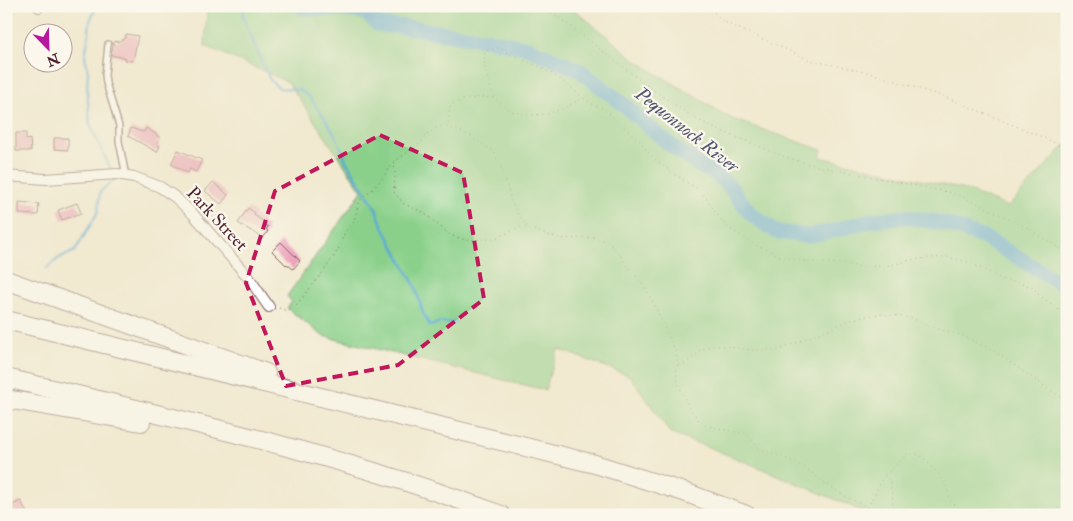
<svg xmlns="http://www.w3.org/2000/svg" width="1073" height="521" viewBox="0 0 1073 521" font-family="'IM FELL Double Pica',serif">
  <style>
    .green { fill: #8ad08a; stroke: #6a785a }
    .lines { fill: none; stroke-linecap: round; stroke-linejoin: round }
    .stream { stroke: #5aa9d4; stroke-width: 2.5 }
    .river { stroke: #5aa9d4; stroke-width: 15 }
    .building { fill: #eb96b6 }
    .service-casing { stroke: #846665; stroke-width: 8 }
    .minor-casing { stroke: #846665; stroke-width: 12 }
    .motorway-casing { stroke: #846665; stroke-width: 20 }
    .path { stroke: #846665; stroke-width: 1; stroke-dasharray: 1 4; stroke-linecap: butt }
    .service { stroke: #fff; stroke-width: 5 }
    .minor { stroke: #fff; stroke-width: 10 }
    .motorway { stroke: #fff; stroke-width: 18 }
    .marked { fill: none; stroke: #c2185b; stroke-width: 4; stroke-dasharray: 10 6; stroke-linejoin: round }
    .labels { text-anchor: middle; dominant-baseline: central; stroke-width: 4.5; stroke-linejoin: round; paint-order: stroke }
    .street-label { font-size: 18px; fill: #4a1f2b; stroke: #fbf7ec }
    .water-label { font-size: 19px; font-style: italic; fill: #50566f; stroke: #fbf7ec }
  </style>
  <rect width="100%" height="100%" fill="#fbf7ec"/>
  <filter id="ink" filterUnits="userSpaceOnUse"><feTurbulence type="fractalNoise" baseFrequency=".02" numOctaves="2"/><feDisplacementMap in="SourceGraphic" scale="10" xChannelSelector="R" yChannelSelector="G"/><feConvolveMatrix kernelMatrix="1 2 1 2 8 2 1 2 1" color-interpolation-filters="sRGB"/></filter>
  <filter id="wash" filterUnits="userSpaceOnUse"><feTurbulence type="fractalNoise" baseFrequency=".0096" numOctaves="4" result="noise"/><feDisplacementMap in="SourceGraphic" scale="20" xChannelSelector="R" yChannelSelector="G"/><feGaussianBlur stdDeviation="1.12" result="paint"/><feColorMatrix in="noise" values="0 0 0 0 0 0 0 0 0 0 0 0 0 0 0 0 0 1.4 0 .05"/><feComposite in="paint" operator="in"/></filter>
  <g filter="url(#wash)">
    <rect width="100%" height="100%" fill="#f1e9d0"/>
    <polygon class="green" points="207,6 570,6 638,62 732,119 822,150 820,157 966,190 1008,207 1067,143 1067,515 872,515 753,465 708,447 671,434 630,376 558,349 545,390 323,336 287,308 292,302 287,296 362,191 288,82 205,46"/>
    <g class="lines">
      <g class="stream">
        <polyline points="97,6 90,21 89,33 85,56 88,72 87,88 90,125 112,172"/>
        <polyline points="243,6 243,16 249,31 258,53 270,80 279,88 301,90 309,97 324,117 334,133 341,147 346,161 375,207 384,229 415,286 423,313 430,326 440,322 456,323"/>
        <polyline points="47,268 59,258 75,251 98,212 100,192 115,179 114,177"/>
      </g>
      <polyline class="river" points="301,6 304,8 340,9 365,12 378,25 407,27 490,40 528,48 581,71 624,105 669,144 700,166 717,175 729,186 751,214 777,232 807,236 833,231 871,220 907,217 946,224 985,238 1042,272 1067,288"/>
    </g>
    <g id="blocks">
      <g class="building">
        <polygon points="126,34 138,36 133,61 125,60 126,58 111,55 114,41 118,42 125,38"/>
        <polygon points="131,128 142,132 142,131 144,132 146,128 156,134 156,135 160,138 157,144 160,146 157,152 128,136"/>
        <polygon points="16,133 26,133 26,140 30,139 31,151 16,151"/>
        <polygon points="54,138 68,138 68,150 54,149"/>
        <polygon points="178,150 202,160 196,172 190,169 188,173 171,164"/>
        <polygon points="213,182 228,195 221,204 205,191"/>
        <polygon points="19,202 39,204 38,215 19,214"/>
        <polygon points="77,203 81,213 62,220 58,210"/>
        <polygon points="248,208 255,213 254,215 263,221 262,223 268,227 266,229 268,231 263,238 238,223"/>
        <polygon points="281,242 300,261 293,269 287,264 286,265 272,251"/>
        <polygon points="21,501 28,515 17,515 12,505"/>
      </g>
    </g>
  </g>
  <g filter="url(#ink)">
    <use href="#blocks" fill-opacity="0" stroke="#846665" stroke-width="1"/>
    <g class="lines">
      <defs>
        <polyline id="service" points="108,44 105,75 106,83 119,126 119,141 126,176"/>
        <g id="minor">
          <polyline points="38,6 39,7"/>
          <polyline points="6,176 46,179 117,174 134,177 160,187 175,197 193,214 249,278 269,307"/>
        </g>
        <g id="motorway">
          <polyline points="6,280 266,373"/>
          <polyline points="6,320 595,464 684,492 746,515"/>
          <path d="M6,378C173,418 341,454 501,515"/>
          <polyline points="6,399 141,422"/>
        </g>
      </defs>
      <use href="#service" class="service-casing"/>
      <use href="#minor" class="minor-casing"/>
      <use href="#motorway" class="motorway-casing"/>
      <g class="path">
        <polyline points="543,6 581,34 646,85 696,119 716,129 785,157 812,165 952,193 975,202 1026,227 1067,253"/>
        <polyline points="707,6 724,22 810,60 870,73 945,97 1047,139 1067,150"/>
        <path d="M494,97C488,79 483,71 485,51L499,48C511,56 525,60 538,66C554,74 570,86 583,98"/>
        <polyline points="447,127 471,136 494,152 505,177 511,201 520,217 529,228"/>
        <polyline points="394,162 395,174 394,192 404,204 423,212 450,235 466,240 494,239 520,227 529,228 550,236 563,239 594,237 608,242 620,255 626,265 642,283 653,302 675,350 678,364 683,365 695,356 700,350 710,346 724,346 752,350 779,350 853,319 878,314 899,316 911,318 931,327 961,335 992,350 1040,383 1062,398 1067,399"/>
        <polyline points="279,308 284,310 293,309 323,272 338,250 345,232 354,222 358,205 362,198 371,191 384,176 394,162 421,143 425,135 439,127 446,126 449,120 449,109 453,104 462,100 480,97 494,98 511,111 528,115 548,114 566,107 583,98 592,104 604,109 642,143 651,156 671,172 699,190 708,200 715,212 727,227 752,243 780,256 807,262 842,264 860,267 886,266 915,259 946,257 968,262 1002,279 1033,287 1038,294 1067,316"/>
        <polyline points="678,365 676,371 678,383 689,408 703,425 746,434 759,448 783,457 807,469 823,482 848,498 868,507 884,476 890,481 894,510 896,515"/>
        <polyline points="885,475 896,466 907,454 919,454 935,470 946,486 951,502 969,515"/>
      </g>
      <use href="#service" class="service"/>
      <use href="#minor" class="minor"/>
      <use href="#motorway" class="motorway"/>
    </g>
  </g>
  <path d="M0 0H1073V521H0ZM380,135L463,173L484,299L398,365L286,386L246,283L275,191Z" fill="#f1e9d0" fill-opacity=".55" fill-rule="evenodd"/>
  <path class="marked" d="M380,135L463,173L484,299L398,365L286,386L246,283L275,191Z"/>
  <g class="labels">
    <g class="street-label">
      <text transform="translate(217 219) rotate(47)">Park Street</text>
    </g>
    <g class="water-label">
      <text transform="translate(687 130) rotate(38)">Pequonnock River</text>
    </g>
  </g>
  <rect width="1073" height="521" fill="none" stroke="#fbf7ec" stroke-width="25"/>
  <g transform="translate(48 48) rotate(157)"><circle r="24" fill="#fbf7ec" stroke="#b4a19f"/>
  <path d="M0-4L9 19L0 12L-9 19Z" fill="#b5179e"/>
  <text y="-8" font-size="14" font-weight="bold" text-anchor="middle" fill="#4a1f2b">N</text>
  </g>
</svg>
